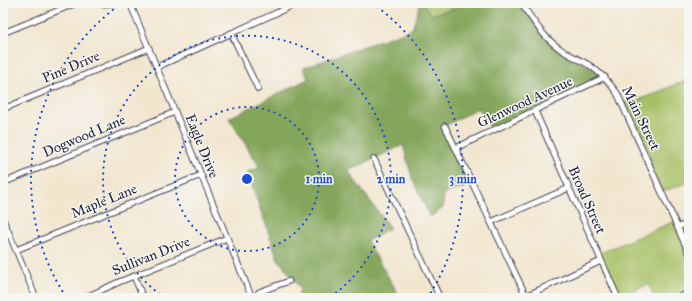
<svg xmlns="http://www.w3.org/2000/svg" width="692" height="301" viewBox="0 0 692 301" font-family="'IM FELL Great Primer',serif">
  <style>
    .green { fill: #a6bf64; stroke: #647050 }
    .forest { fill: #84a65a; stroke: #53644a }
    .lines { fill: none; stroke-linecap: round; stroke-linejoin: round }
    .street-casing { stroke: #413f51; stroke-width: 7 }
    .street { stroke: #fff; stroke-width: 5 }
    .ring { fill: none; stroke: #1d4ed8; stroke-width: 2; stroke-dasharray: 2 4 }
    .labels { text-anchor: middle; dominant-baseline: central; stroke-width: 3; stroke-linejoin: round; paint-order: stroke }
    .street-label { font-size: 14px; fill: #22223b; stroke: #f6f6f2 }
    .centre { fill: #1d4ed8; stroke: #f6f6f2; stroke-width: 2 }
    .ring-label { font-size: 12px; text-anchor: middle; font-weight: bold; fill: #1d4ed8; stroke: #f6f6f2; stroke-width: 3; stroke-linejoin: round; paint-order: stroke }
  </style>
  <rect width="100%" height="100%" fill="#f6f6f2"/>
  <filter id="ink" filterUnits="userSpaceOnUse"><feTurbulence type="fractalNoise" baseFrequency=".025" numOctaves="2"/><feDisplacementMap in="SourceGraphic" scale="8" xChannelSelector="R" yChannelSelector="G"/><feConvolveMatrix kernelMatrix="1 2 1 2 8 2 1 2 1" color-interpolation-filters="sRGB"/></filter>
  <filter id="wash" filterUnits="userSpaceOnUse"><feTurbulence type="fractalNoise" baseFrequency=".012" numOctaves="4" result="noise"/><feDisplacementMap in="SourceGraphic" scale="16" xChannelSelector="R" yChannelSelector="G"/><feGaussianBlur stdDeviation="0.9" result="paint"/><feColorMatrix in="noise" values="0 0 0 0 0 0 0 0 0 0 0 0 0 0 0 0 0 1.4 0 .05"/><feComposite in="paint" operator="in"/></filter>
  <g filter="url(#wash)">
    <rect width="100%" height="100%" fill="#f2e6cf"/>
    <g class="green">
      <polygon points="423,3 466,3 454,9 430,15"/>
      <polygon points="689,79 689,182 662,192 622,101 629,104"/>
      <polygon points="675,221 689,253 689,293 677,298 655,298 648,284 618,298 598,254"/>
    </g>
    <polygon class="forest" points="420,3 423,3 431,15 454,9 466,3 521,3 550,41 605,77 492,131 478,108 445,126 472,184 444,194 443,208 430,217 412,178 403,145 348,171 390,228 367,241 400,297 298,298 300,288 278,259 247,172 260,168 229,118 308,79 303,68 412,29"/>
  </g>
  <g filter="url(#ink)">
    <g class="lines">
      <defs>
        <g id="street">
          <polyline points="92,3 103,4 117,3"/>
          <polyline points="130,3 252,298"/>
          <path d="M521,3C532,19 543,37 559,48C568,55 579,59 589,65C600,72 609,82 617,93L689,253"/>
          <polyline points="3,33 74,4 81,3"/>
          <polyline points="231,33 258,89"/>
          <polyline points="157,67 298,3"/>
          <polyline points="3,109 149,48"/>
          <polyline points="535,111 618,298"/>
          <polyline points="445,126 527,298"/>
          <polyline points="456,148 605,77"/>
          <polyline points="374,159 440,298"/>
          <polyline points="3,183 175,112"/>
          <polyline points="3,219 36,298"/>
          <polyline points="491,222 569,188"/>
          <polyline points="678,227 689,223"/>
          <polyline points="16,250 201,175"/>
          <polyline points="134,276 143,298"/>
          <polyline points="526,296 601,261"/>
          <polyline points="84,298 119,282 227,238"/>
          <polyline points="255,298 259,292 289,281"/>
          <polyline points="677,298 689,293"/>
        </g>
      </defs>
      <use href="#street" class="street-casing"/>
      <use href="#street" class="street"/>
    </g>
  </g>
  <g class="ring">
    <circle cx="247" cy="179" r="72"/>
    <path d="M165 298A144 144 0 1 1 329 298"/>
    <path d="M66 297A216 216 0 0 1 122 3M372 3A216 216 0 0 1 428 297"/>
  </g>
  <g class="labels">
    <g class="street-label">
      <text transform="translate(71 67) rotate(-23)">Pine Drive</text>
      <text transform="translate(525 102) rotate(-25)">Glenwood Avenue</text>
      <text transform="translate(641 118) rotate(64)">Main Street</text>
      <text transform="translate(84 136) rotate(-23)">Dogwood Lane</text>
      <text transform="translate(202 146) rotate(68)">Eagle Drive</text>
      <text transform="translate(587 200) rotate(66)">Broad Street</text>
      <text transform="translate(104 201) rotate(-22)">Maple Lane</text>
      <text transform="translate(151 256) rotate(-22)">Sullivan Drive</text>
    </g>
  </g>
  <circle cx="247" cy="179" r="6" class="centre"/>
  <g class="ring-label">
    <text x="319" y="183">1 min</text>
    <text x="391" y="183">2 min</text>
    <text x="463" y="183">3 min</text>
  </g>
  <rect width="692" height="301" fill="none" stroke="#f6f6f2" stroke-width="16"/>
</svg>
